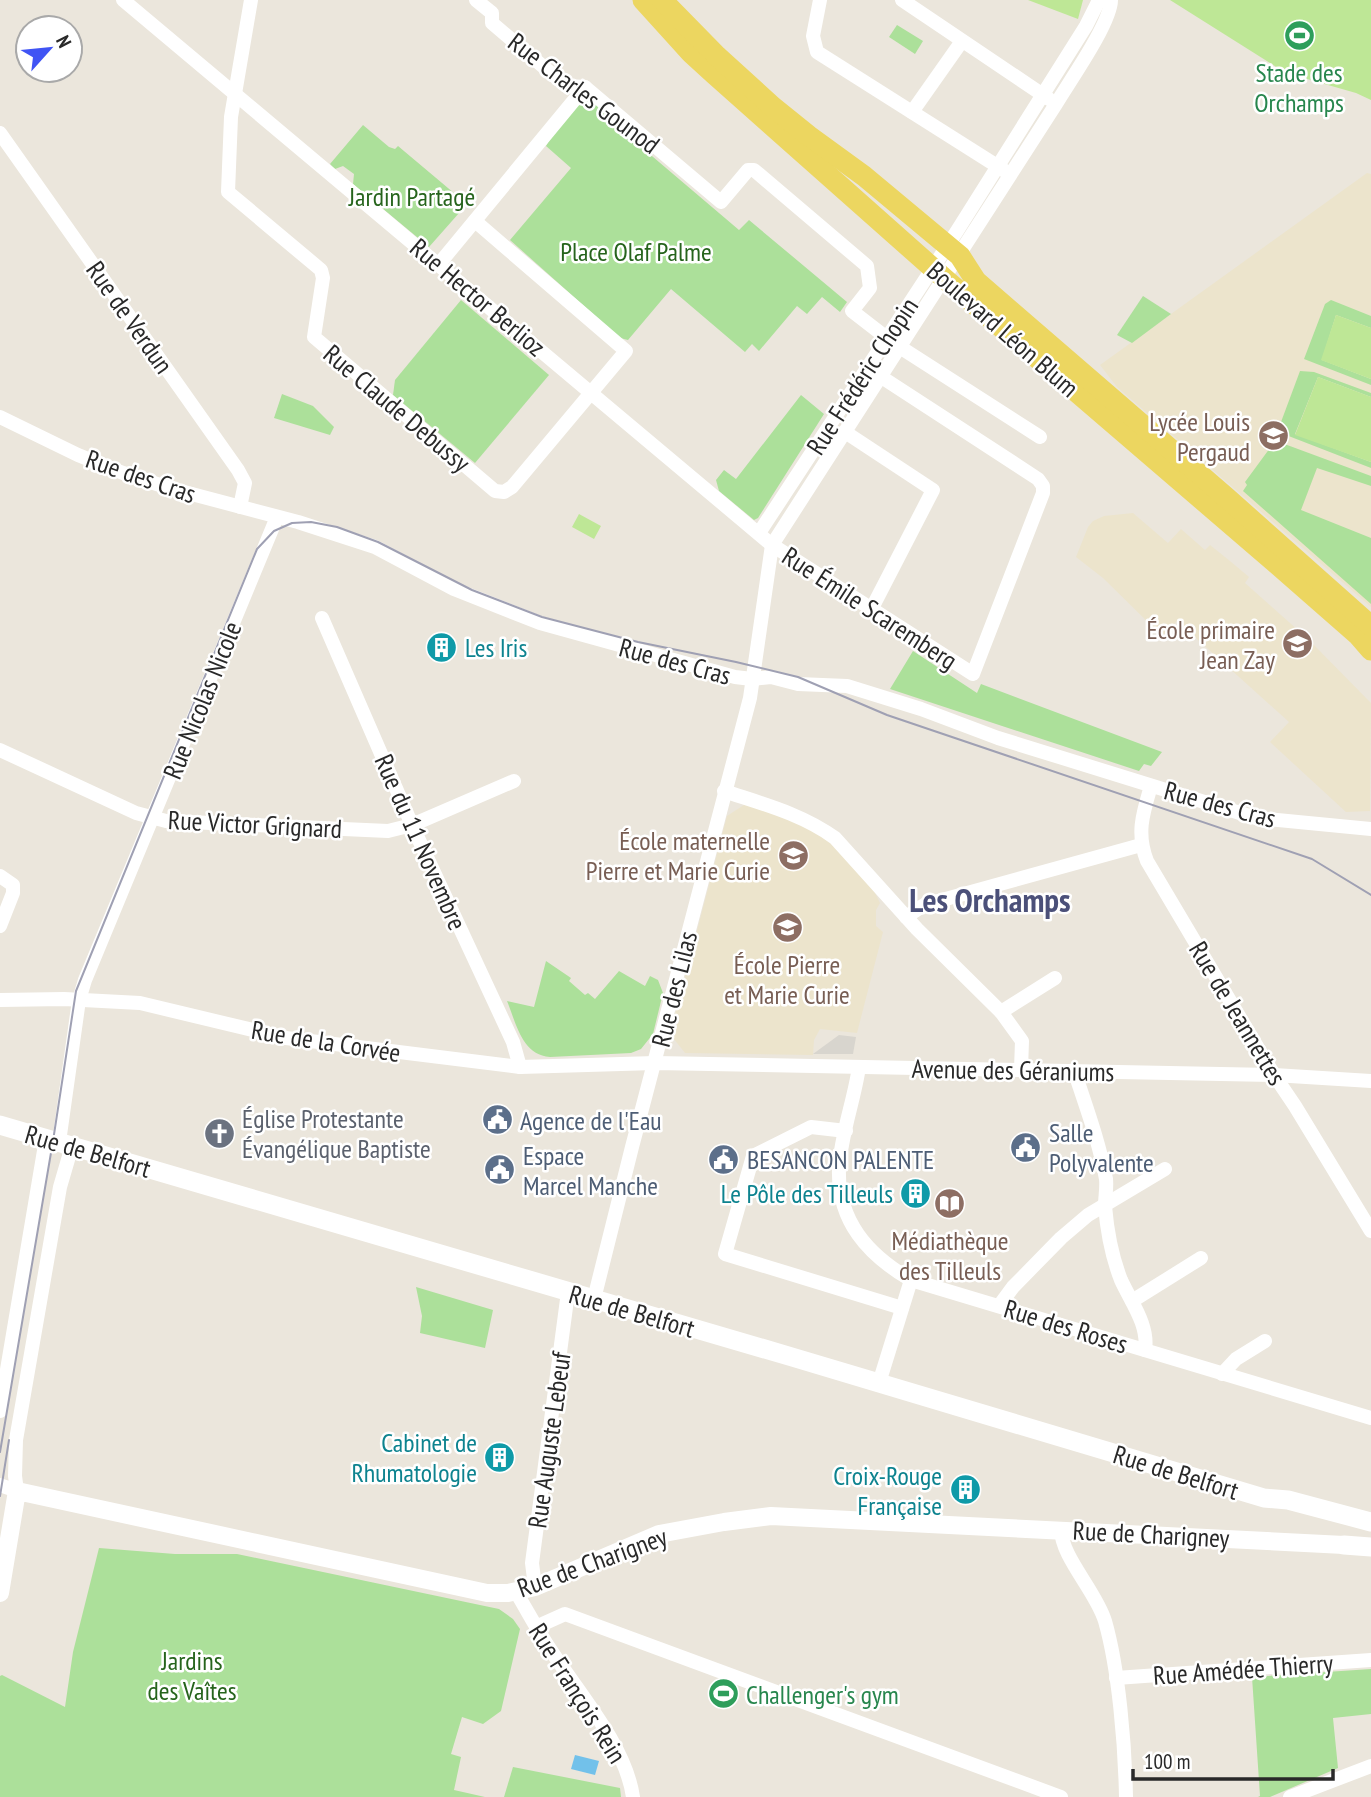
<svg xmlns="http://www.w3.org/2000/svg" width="1371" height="1797" viewBox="0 0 1371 1797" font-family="'PT Sans Narrow',sans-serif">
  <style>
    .education { fill: #ece4cc }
    .green { fill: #ace09a }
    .pitch { fill: #bee796 }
    .plaza { fill: #d8d5ce }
    .water { fill: #72c1ea }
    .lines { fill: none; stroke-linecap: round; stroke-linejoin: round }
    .minor { stroke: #fff; stroke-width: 14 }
    .tertiary { stroke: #fff; stroke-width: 18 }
    .secondary { stroke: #fff; stroke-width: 19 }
    .primary { stroke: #ecd660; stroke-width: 21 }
    .tram { stroke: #9fa0b3; stroke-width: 2 }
    .labels { text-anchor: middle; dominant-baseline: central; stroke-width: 5; stroke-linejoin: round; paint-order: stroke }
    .leisure-label { font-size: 26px; fill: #27864d; stroke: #fff }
    .street-label { font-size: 26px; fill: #292929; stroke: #fff }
    .park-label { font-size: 26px; fill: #26641c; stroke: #fff }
    .education-label { font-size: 26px; fill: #785e54; stroke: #fff; text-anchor: end }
    .culture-label { font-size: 26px; fill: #0d838f; stroke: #fff; text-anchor: end }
    .worship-label { font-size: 26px; fill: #5b616d; stroke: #fff; text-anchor: start }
    .service-label { font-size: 26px; fill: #4e5e75; stroke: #fff; text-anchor: start }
    .district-label { font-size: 33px; font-weight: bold; fill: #4b5079; stroke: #fff }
  </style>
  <rect width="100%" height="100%" fill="#ebe6dc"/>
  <g class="education">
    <polygon points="1367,173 1371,174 1371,607 1117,387 1100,365"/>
    <polygon points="1133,513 1168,543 1181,529 1205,550 1210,545 1230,561 1249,577 1245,583 1308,639 1371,703 1370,811 1346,812 1270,742 1289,722 1177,621 1162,636 1103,578 1076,557 1088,527 1093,521 1104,516"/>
    <polygon points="747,803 779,812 831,841 872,887 880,903 876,910 876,926 883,932 857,1033 820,1029 814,1040 813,1055 685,1053 670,1034 727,816"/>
  </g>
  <g class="green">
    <polygon points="897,25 923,41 915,54 889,37"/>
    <path d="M581,98C594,100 601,106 606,117L739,230L749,220L847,302L840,312L822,297L807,314L797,306L759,351L752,344L745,352L671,289L628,340L620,338L510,240L571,168L546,146L554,132Z"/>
    <polygon points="363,125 389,147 395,149 398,146 467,204 429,247 353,184 354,174 343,166 335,169 330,164"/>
    <polygon points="1143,296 1171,314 1132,343 1117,335"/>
    <polygon points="461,300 549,375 475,463 393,395 395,380"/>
    <polygon points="1331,300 1371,316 1371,328 1336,315 1322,360 1371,379 1371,385 1304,359 1325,304"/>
    <polygon points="1300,371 1314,372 1371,393 1371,397 1318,377 1295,434 1371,462 1371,468 1286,435 1281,422"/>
    <polygon points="282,394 313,406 334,427 330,435 274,418"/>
    <polygon points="801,395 824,414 758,518 754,520 719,491 716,480 724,470 736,479"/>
    <polygon points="1279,442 1371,476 1371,486 1317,468 1301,510 1371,538 1371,604 1243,491 1247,485 1245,482 1273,444"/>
    <polygon points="913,651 977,693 981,684 1162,752 1151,766 1144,764 1139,771 890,689"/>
    <path d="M546,961L571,978L569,981L585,995L588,993L595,999L619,971L645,986L650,976L658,980L663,993L653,1034L641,1049L631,1053L550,1057C522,1055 516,1023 507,1001L534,1007Z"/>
    <polygon points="416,1287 493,1310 485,1348 420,1333 422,1316"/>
    <polygon points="99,1548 175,1554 237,1554 499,1609 513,1619 520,1629 501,1711 483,1724 462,1717 451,1754 461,1757 454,1790 485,1797 0,1797 0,1676 2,1675 65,1707 73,1652"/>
    <polygon points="1371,1669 1371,1714 1333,1718 1338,1768 1270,1797 1258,1797 1260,1796 1252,1677"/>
    <polygon points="513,1767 620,1788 621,1797 504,1797"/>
  </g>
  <g class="pitch">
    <polygon points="1028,0 1083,0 1078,19"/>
    <polygon points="1170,0 1371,0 1371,100 1356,93 1286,73"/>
    <polygon points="1336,315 1371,328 1371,379 1321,360"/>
    <polygon points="1318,377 1371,397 1371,462 1295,435"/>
    <polygon points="579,514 601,526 594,539 572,527"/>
  </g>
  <polygon class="plaza" points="839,1035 856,1037 853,1054 813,1054"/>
  <polygon class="water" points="575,1755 599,1761 595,1775 571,1769"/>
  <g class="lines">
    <g class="minor">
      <polyline points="123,0 772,545 973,674 1043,493 1043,486 1038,479 866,367"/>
      <polyline points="251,0 231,117 228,192 321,270 323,278 314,337 495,491 504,492 512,487 626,351 475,221"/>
      <polyline points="476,0 492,13 492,23 566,86 585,87 721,202 748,170 754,170 867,266 870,288 852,311 892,342 1040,437"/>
      <polyline points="820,0 813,36 817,52 1005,171"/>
      <polyline points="902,0 1049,99"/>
      <polyline points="912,112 962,41"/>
      <polyline points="0,133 238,470 245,483 240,507"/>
      <polyline points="439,264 585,87"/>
      <polyline points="0,417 78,455 123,473 169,488 298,522 375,547 454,589 540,623 735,677 752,679 771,677 798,684 847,686 921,709 998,738 1256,818 1371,829"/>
      <polyline points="845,432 933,490 871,610"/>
      <polyline points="759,533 957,231 1086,26 1099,0"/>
      <polyline points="322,618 412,825 513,1042 520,1067"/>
      <polyline points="0,750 136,813 166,821 388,831 412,825 514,781"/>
      <path d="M1151,786C1143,813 1136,833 1147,861L1274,1075L1295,1106L1371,1231"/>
      <path d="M724,791C763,804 802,814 835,838L917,929L1001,1012L1022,1041L1021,1069"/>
      <polyline points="0,876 13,885 13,893 0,926"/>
      <polyline points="906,917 924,905 1141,845"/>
      <polyline points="0,1000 64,999 140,1003 286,1038 520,1067 655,1063 1274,1075 1371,1081"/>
      <polyline points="1001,1012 1055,978"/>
      <path d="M859,1067C854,1101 841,1134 839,1168C837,1221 868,1255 911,1280L1371,1418"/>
      <path d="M1074,1070C1086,1107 1099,1141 1106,1179C1107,1188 1105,1197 1105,1206C1107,1230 1112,1257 1121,1280C1131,1302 1149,1325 1145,1350"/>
      <polyline points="846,1131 811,1127 753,1156 725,1254 902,1308"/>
      <polyline points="59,1142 79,1000 85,980 277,517"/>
      <path d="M594,1299L632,1147L750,698L772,545L1056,104C1069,82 1111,23 1111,0"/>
      <polyline points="1132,1301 1201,1258"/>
      <polyline points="999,1306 1013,1287 1061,1238 1088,1215 1165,1169"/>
      <polyline points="1222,1374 1236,1359 1265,1341"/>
      <polyline points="879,1383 911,1280"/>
      <polyline points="0,1411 46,1139"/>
      <polyline points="0,1485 17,1491 15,1476 16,1440 60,1187 72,1146"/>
      <path d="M1061,1529C1061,1557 1096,1591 1105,1621C1119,1670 1125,1746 1126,1797"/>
      <polyline points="535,1587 532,1563 568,1292"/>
      <path d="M516,1592C528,1612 539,1633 552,1652C580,1694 626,1747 633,1797"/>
      <polyline points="536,1627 565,1614 1061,1797"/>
      <polyline points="1116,1678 1371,1660"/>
      <polyline points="1290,1797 1371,1766"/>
    </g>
    <polyline class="tertiary" points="0,1593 17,1491 487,1593 508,1593 535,1587 659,1534 724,1522 771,1516 1344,1545"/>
    <g class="secondary">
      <polyline points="0,1125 792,1357 1264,1498 1288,1500 1371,1522"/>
      <polyline points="1344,1545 1371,1547"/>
    </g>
    <g class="primary">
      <polyline points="643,0 691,53 714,74 945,279 1278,565 1358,635 1371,650"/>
      <polyline points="662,0 717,56 773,107 809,136 864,176 960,256 976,281 1227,498 1371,626"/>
    </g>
    <g class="tram">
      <polyline points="0,1452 53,1141 76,991 257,549 274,531 292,523 311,522 337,527 378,542 472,590 542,617 638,642 736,662 798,677 887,715 1312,859 1371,895"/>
      <polyline points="0,1496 9,1440"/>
    </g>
  </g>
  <defs>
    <symbol id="stadium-disc" viewBox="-11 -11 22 22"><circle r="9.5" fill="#2e9e5b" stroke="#fff"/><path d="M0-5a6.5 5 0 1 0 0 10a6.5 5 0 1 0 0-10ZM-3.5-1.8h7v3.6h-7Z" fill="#fff"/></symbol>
    <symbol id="school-disc" viewBox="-11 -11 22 22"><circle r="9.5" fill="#8d6e63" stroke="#fff"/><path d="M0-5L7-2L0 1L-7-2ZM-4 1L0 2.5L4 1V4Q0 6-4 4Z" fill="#fff"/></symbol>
    <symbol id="building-disc" viewBox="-11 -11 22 22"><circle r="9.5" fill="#0f9aa8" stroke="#fff"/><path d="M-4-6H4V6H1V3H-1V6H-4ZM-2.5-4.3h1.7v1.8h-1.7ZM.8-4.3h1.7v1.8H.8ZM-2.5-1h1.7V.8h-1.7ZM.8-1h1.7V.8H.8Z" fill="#fff"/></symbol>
    <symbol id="civic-disc" viewBox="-11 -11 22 22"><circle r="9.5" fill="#5c6f8a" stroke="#fff"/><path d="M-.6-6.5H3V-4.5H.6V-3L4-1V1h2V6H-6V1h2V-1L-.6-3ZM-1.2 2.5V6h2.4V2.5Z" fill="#fff"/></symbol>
    <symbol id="church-disc" viewBox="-11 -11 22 22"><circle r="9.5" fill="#6b7280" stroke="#fff"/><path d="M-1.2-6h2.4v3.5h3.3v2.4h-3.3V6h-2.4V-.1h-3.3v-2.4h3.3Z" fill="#fff"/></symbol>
    <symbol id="library-disc" viewBox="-11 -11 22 22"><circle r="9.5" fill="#8d6e63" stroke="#fff"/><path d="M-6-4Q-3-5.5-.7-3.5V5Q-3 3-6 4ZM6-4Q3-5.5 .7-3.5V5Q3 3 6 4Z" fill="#fff"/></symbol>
  </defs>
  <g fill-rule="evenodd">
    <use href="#stadium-disc" x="1282" y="18" width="35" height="35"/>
    <use href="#school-disc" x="1256" y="418" width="35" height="35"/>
    <use href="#school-disc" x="1280" y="626" width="35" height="35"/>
    <use href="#building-disc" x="424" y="630" width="35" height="35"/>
    <use href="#school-disc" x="776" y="838" width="35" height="35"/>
    <use href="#school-disc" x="770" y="910" width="35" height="35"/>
    <use href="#civic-disc" x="480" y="1102" width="35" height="35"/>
    <use href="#church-disc" x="202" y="1116" width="35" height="35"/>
    <use href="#civic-disc" x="1008" y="1130" width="35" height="35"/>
    <use href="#civic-disc" x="706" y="1142" width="35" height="35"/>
    <use href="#civic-disc" x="482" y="1152" width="35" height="35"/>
    <use href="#building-disc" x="898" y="1176" width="35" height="35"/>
    <use href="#library-disc" x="932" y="1186" width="35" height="35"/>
    <use href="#building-disc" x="482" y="1440" width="35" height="35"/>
    <use href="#building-disc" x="948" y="1472" width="35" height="35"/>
    <use href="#stadium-disc" x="706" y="1676" width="35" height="35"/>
  </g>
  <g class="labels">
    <g class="leisure-label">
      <text x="1299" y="72">Stade des<tspan x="1299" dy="30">Orchamps</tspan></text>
      <text x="746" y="1694" text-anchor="start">Challenger's gym</text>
    </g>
    <g class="street-label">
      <text transform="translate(584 93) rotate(37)">Rue Charles Gounod</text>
      <text transform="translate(478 297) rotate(40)">Rue Hector Berlioz</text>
      <text transform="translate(130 317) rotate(55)">Rue de Verdun</text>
      <text transform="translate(1003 329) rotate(41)">Boulevard Léon Blum</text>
      <text transform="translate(862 376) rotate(-57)">Rue Frédéric Chopin</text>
      <text transform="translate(397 408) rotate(40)">Rue Claude Debussy</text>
      <text transform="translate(141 476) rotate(19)">Rue des Cras</text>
      <text transform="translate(870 608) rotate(33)">Rue Émile Scaremberg</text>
      <text transform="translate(675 661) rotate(15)">Rue des Cras</text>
      <text transform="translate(202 700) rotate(-68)">Rue Nicolas Nicole</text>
      <text transform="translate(1220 804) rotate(15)">Rue des Cras</text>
      <text transform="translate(255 824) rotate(3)">Rue Victor Grignard</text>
      <text transform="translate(421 842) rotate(66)">Rue du 11 Novembre</text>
      <text transform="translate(674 989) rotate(-76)">Rue des Lilas</text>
      <text transform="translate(1238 1013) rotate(59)">Rue de Jeannettes</text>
      <text transform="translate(326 1041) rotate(9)">Rue de la Corvée</text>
      <text transform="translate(1013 1070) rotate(1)">Avenue des Géraniums</text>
      <text transform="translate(88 1151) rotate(16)">Rue de Belfort</text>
      <text transform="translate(632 1311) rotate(16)">Rue de Belfort</text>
      <text transform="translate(1066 1326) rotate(17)">Rue des Roses</text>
      <text transform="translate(549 1440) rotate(-82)">Rue Auguste Lebeuf</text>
      <text transform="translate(1176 1472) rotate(17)">Rue de Belfort</text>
      <text transform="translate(1151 1534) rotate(3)">Rue de Charigney</text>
      <text transform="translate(592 1562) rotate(-20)">Rue de Charigney</text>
      <text transform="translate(1243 1669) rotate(-4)">Rue Amédée Thierry</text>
      <text transform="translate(578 1693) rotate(58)">Rue François Rein</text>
    </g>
    <g class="park-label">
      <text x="412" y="196">Jardin Partagé</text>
      <text x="636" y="251">Place Olaf Palme</text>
      <text x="192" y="1660">Jardins<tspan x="192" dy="30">des Vaîtes</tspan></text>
    </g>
    <g class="education-label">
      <text x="1250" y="421">Lycée Louis<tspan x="1250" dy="30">Pergaud</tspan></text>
      <text x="1275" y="629">École primaire<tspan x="1275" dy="30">Jean Zay</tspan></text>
      <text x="770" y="840">École maternelle<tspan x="770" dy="30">Pierre et Marie Curie</tspan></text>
      <text x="787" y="964" text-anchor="middle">École Pierre<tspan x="787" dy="30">et Marie Curie</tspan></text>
      <text x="950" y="1240" text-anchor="middle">Médiathèque<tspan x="950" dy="30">des Tilleuls</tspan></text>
    </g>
    <g class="culture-label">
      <text x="465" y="647" text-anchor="start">Les Iris</text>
      <text x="893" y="1193">Le Pôle des Tilleuls</text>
      <text x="477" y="1442">Cabinet de<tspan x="477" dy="30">Rhumatologie</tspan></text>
      <text x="942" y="1475">Croix-Rouge<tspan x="942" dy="30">Française</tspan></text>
    </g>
    <g class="worship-label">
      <text x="242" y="1118">Église Protestante<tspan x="242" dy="30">Évangélique Baptiste</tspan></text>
    </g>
    <g class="service-label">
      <text x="520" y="1120">Agence de l'Eau</text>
      <text x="1049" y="1132">Salle<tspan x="1049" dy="30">Polyvalente</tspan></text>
      <text x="523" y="1155">Espace<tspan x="523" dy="30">Marcel Manche</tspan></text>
      <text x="747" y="1159">BESANCON PALENTE</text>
    </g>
    <g class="district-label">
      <text x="990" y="899">Les Orchamps</text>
    </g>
  </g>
  <g transform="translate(49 49) rotate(63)"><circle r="33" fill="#ffffff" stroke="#a9a9a9" stroke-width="2"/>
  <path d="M0-5L12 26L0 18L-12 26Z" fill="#4054f4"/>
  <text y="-10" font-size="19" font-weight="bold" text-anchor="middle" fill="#292929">N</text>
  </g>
  <path d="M1133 1769v10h200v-10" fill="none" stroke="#292929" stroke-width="3.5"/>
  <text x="1144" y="1769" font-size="21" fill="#292929" stroke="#ffffff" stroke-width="5" paint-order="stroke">100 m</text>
</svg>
